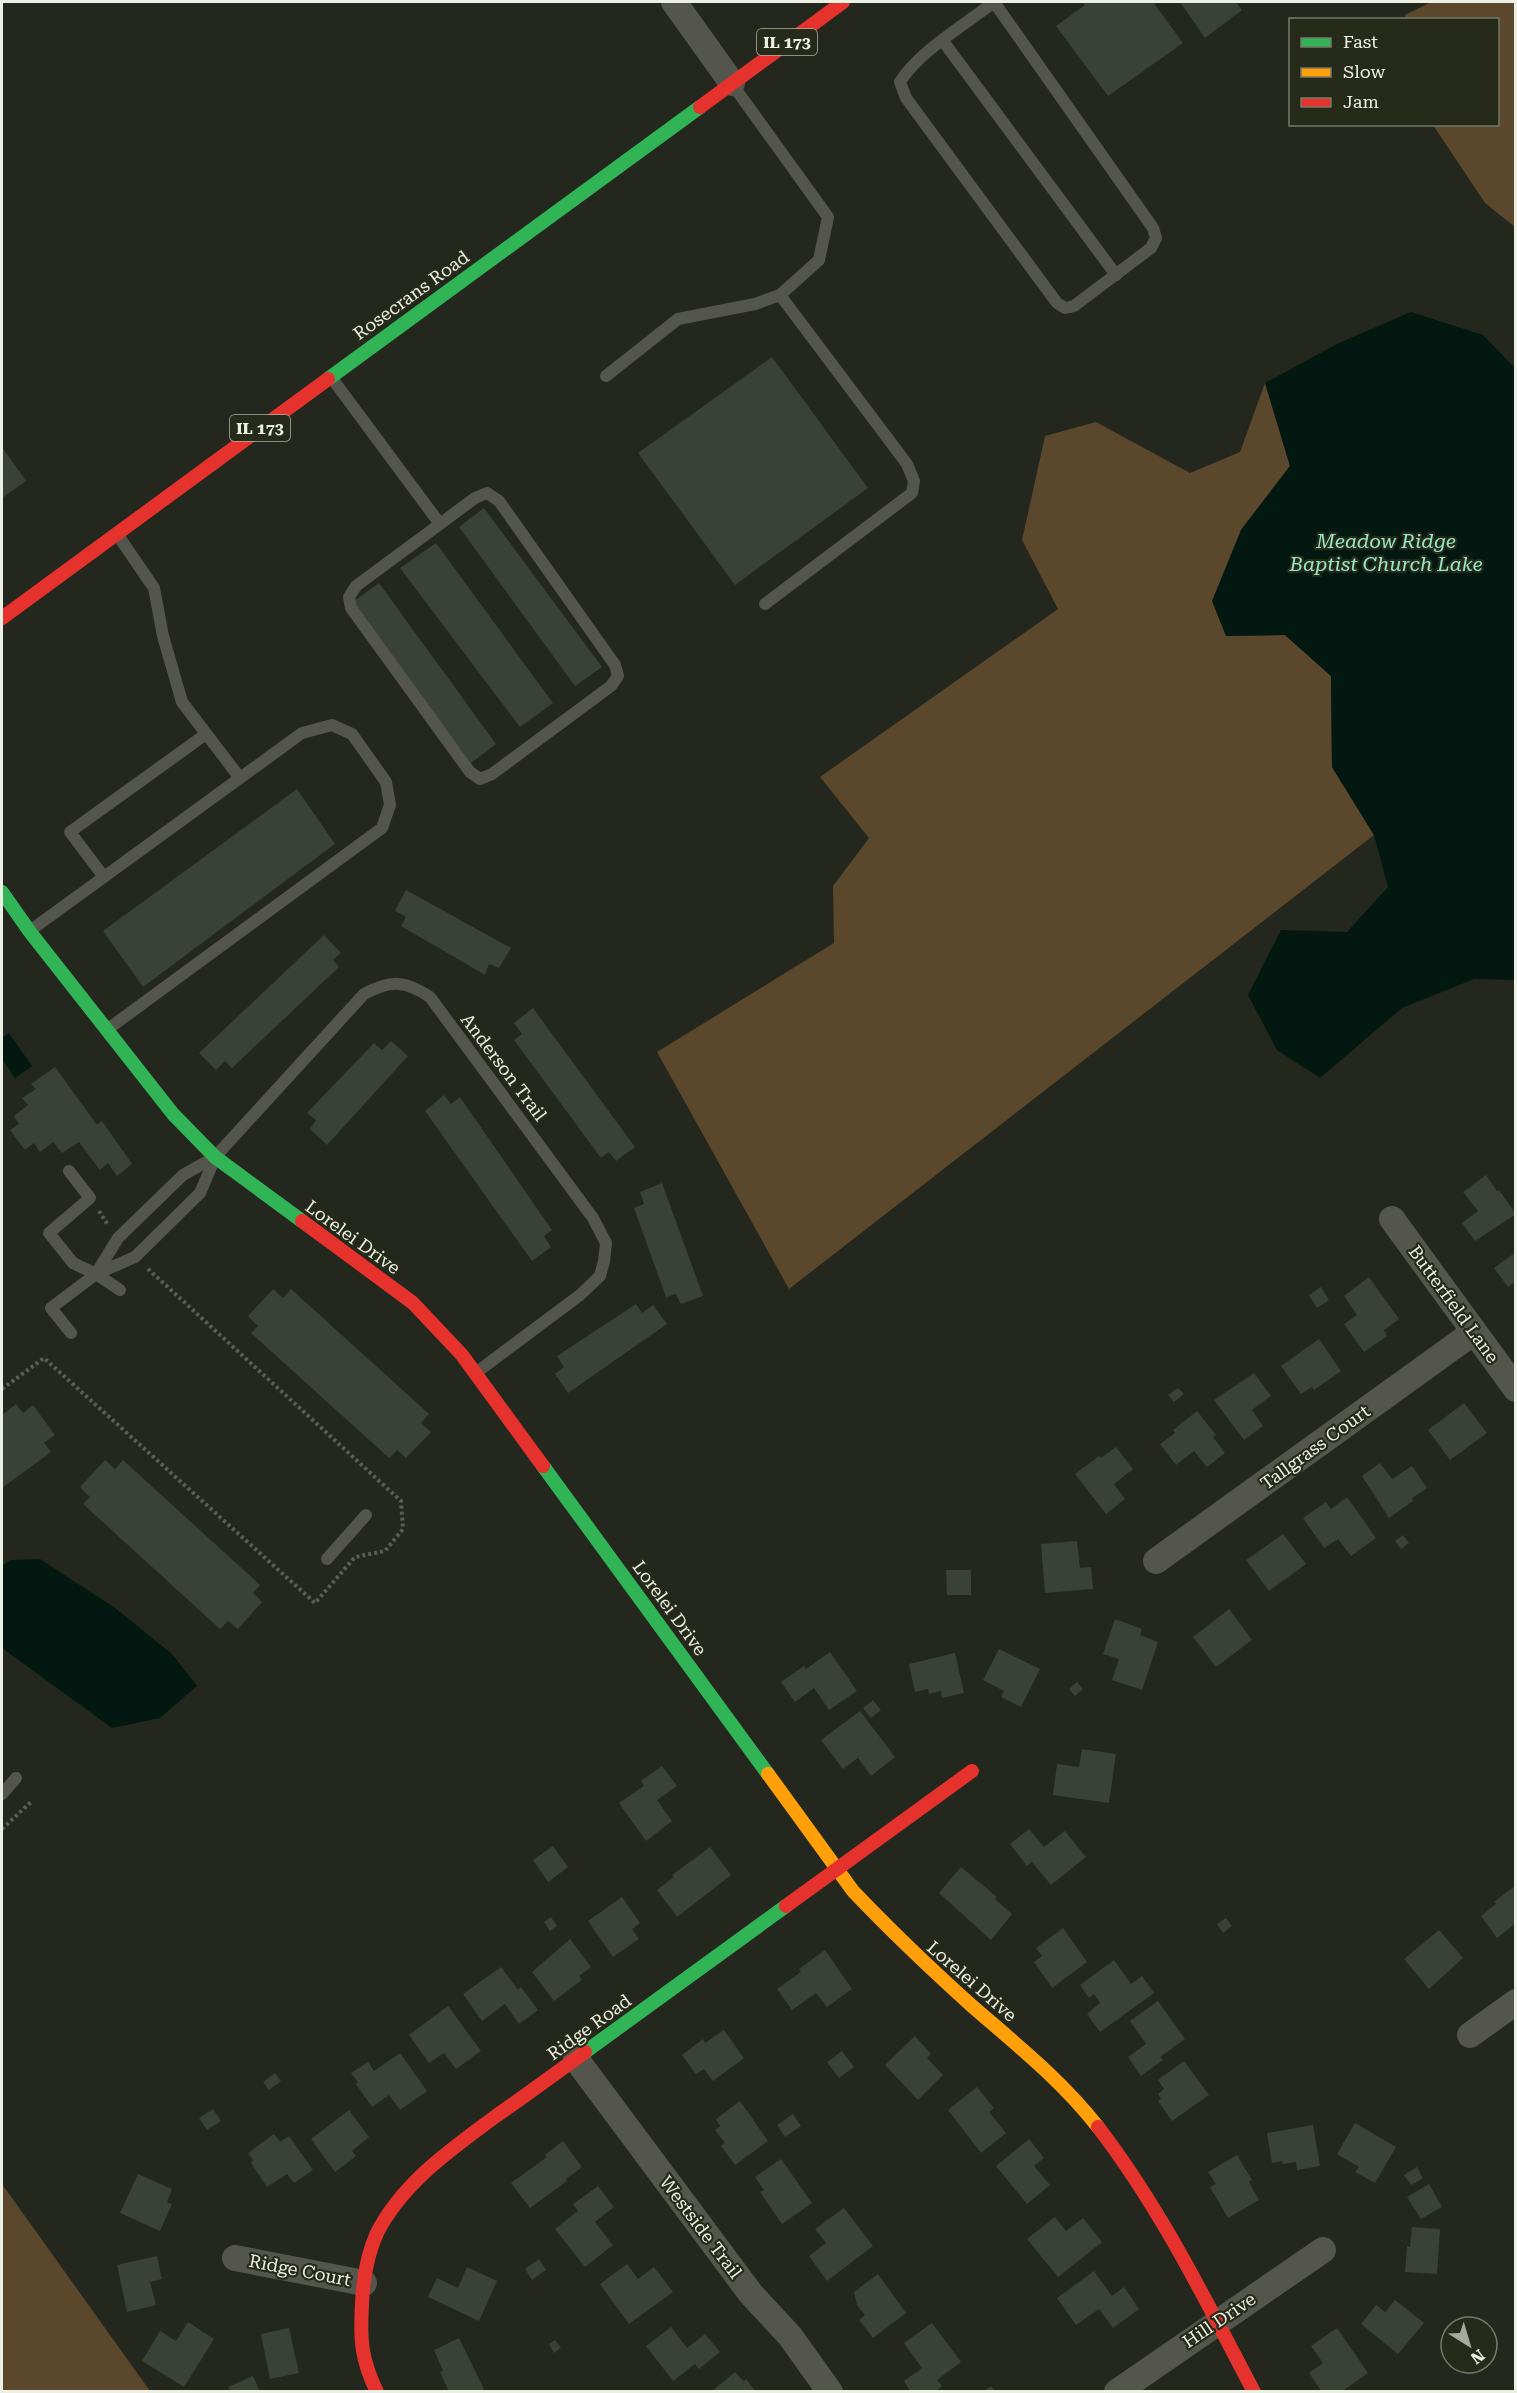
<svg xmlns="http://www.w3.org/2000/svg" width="1517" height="2393" viewBox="0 0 1517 2393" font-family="'Roboto Serif',serif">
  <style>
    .green { fill: #5b472b }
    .water { fill: #031810 }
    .building { fill: #3a4137 }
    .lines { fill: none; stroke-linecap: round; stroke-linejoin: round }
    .path { stroke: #5b5d56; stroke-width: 4; stroke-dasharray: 3 3; stroke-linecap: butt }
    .lane { stroke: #54564e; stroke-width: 12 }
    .street { stroke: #54564e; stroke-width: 26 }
    .fast { stroke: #30b455; stroke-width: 14 }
    .slow { stroke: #ff9f0a; stroke-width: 14 }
    .jam { stroke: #e5322d; stroke-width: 14 }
    .labels { text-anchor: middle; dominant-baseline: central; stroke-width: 4.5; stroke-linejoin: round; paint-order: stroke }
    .shield { fill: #262b19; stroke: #b1b4a7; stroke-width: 1.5 }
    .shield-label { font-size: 16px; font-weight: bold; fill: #ecefe4 }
    .street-label { font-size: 18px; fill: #ecefe4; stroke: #262b19 }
    .water-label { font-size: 20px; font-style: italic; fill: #97e7cc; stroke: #262b19 }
  </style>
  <rect width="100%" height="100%" fill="#24271d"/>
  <g class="green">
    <polygon points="1431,2 1515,2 1515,227 1485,203 1433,125 1498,124 1498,20 1405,19 1405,15"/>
    <polygon points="1265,383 1290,466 1241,530 1226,636 1285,635 1331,676 1332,767 1374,835 789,1289 657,1052 834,943 833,886 869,838 820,777 1058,609 1022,540 1045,436 1096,422 1190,473 1240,452"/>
    <polygon points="2,2184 150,2391 2,2391"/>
  </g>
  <g class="water">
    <polygon points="1411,312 1483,335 1515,368 1515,980 1474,979 1402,1008 1320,1078 1277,1050 1248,995 1281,930 1347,932 1388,887 1374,835 1332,767 1331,676 1285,635 1226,636 1212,601 1241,530 1290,466 1265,383 1339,343"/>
    <polygon points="9,1033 32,1066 15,1078 2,1059 2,1038"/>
    <polygon points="40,1559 115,1608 172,1654 197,1686 160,1718 112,1728 2,1648 2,1566 11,1560"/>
  </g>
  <g class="building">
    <polygon points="1082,2 1153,2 1183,43 1108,96 1056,26 1085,5"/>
    <polygon points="1180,2 1236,2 1242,10 1205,38"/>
    <polygon points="772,357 868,488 735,585 638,453"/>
    <polygon points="2,447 26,481 2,498"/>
    <polygon points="484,508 602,667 575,686 459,527"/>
    <polygon points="436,543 553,703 520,727 400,568"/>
    <polygon points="379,583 496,744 471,763 353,602"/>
    <polygon points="297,789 335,844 143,987 103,931"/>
    <polygon points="406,890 511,948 499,968 489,964 485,975 401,926 406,917 395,911"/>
    <polygon points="324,935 341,953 333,960 339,967 232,1068 225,1061 216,1070 199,1053"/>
    <polygon points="533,1008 635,1147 616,1161 609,1152 601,1158 514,1040 522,1034 514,1023"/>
    <polygon points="391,1041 408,1056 327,1145 310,1129 316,1120 307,1113 374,1043 382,1050"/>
    <polygon points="55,1067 97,1125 102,1121 132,1164 117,1176 108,1163 100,1170 79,1142 62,1153 53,1142 40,1152 34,1143 25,1150 10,1130 19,1124 14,1116 28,1105 22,1098 36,1089 31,1084"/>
    <polygon points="444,1095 451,1104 460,1097 552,1230 544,1236 551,1247 532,1261 425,1111"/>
    <polygon points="1486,1175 1497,1191 1499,1190 1516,1214 1475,1241 1462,1223 1478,1211 1463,1192"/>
    <polygon points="662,1183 703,1296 681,1304 676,1294 666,1297 634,1208 644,1204 640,1192"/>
    <polygon points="1516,1252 1516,1281 1508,1287 1494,1268"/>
    <polygon points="1369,1277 1399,1319 1384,1330 1387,1336 1364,1352 1344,1324 1357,1315 1344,1296"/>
    <polygon points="1321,1287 1329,1300 1317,1308 1309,1295"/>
    <polygon points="273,1289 283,1298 291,1289 429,1414 421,1423 431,1432 406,1458 397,1450 389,1458 251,1333 258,1326 248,1316"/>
    <polygon points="636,1304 642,1313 653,1305 667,1324 568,1393 555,1374 564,1367 557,1356"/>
    <polygon points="1319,1339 1341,1371 1314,1390 1312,1387 1301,1394 1281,1366"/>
    <polygon points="1254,1373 1271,1396 1252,1410 1263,1426 1244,1440 1214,1400"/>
    <polygon points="1178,1388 1184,1394 1174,1402 1168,1395"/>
    <polygon points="1464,1403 1487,1433 1450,1460 1428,1430"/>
    <polygon points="16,1404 23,1413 33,1405 55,1435 44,1443 51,1452 2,1488 2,1415"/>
    <polygon points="1197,1411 1216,1435 1213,1437 1225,1453 1207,1467 1194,1451 1176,1465 1160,1444 1175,1433 1173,1430"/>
    <polygon points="1116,1447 1133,1469 1114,1484 1125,1499 1106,1514 1075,1474 1099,1456 1101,1458"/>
    <polygon points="105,1460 115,1469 123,1460 260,1585 253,1593 262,1602 238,1629 228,1621 220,1629 83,1504 90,1497 80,1487"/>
    <polygon points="1380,1463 1392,1479 1412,1466 1427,1488 1412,1498 1413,1501 1389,1518 1362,1476"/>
    <polygon points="1347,1497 1376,1538 1351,1556 1338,1539 1324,1548 1303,1518 1326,1502 1331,1509"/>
    <polygon points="1283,1534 1306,1564 1269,1591 1246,1560"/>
    <polygon points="1403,1535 1409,1543 1401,1549 1395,1541"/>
    <polygon points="1077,1541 1080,1568 1091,1567 1093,1589 1045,1593 1041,1544"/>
    <polygon points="946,1570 971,1570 971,1595 947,1595"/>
    <polygon points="1229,1609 1252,1640 1216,1667 1193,1637"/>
    <polygon points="1115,1619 1142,1629 1140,1635 1158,1642 1142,1690 1112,1680 1119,1659 1103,1654"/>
    <polygon points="999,1649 1040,1669 1021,1707 1001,1697 1004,1691 983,1680"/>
    <polygon points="830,1652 857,1691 829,1710 814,1688 795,1702 781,1682 804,1666 806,1669"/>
    <polygon points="955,1653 964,1693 942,1698 941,1691 929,1694 928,1689 915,1692 909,1664"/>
    <polygon points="1077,1682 1083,1689 1075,1696 1069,1689"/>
    <polygon points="873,1700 881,1710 871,1718 863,1708"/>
    <polygon points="860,1711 895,1757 871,1776 858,1758 843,1769 821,1740"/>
    <polygon points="1082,1749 1116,1754 1109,1803 1053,1795 1057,1764 1079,1767"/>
    <polygon points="662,1766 677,1786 657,1800 672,1821 646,1841 619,1803 644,1786 641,1781"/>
    <polygon points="1029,1829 1044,1847 1065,1831 1086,1857 1051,1885 1032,1862 1027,1866 1010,1844"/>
    <polygon points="553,1846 568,1867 548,1882 533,1860"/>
    <polygon points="710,1847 731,1875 677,1917 657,1890 674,1877 672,1875"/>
    <polygon points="961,1867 997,1897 995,1899 1012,1914 991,1940 939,1893"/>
    <polygon points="1516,1885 1516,1923 1497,1938 1481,1916 1496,1904 1494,1902"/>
    <polygon points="622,1897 640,1923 632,1929 639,1939 613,1957 588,1921"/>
    <polygon points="551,1917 557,1926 550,1931 544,1922"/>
    <polygon points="1226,1918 1232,1926 1223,1933 1217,1924"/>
    <polygon points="1063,1928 1087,1962 1052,1988 1034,1962 1042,1956 1036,1948"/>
    <polygon points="1439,1930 1463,1958 1429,1989 1404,1959"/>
    <polygon points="570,1939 591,1967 579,1976 582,1980 554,2001 532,1972"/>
    <polygon points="825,1950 852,1989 827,2007 816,1993 792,2010 777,1989 801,1972 799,1969"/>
    <polygon points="1114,1960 1131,1984 1142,1976 1154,1993 1100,2032 1087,2014 1100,2003 1094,1994 1089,1998 1080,1985"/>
    <polygon points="501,1967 518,1990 521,1987 538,2010 519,2024 505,2004 482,2021 463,1994"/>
    <polygon points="1158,2001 1185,2039 1160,2057 1163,2060 1141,2076 1128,2057 1146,2044 1130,2021"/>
    <polygon points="448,2006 481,2051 456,2069 444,2053 429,2063 409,2035"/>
    <polygon points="724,2030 744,2058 713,2081 704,2069 696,2074 682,2055 703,2039 705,2043"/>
    <polygon points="915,2036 931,2054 927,2058 943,2075 918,2100 885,2065"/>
    <polygon points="842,2051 854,2067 839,2078 827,2062"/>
    <polygon points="400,2053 427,2091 400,2110 389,2095 372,2107 356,2084 358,2082 351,2073 368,2062 374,2071"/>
    <polygon points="1184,2061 1209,2095 1172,2121 1158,2101 1161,2099 1158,2094 1164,2089 1158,2080"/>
    <polygon points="275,2073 281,2081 269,2090 263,2082"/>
    <polygon points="977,2087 994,2108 989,2112 1006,2133 981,2153 948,2110"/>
    <polygon points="740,2101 768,2141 735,2165 721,2146 725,2143 715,2130 720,2126 716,2119"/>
    <polygon points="213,2109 221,2121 207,2130 199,2118"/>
    <polygon points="349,2110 369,2137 352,2151 356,2156 335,2172 311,2139"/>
    <polygon points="793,2114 801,2126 785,2137 777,2125"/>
    <polygon points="1355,2123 1396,2147 1375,2183 1355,2172 1359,2167 1337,2154"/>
    <polygon points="1313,2125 1320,2166 1297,2170 1296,2162 1283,2164 1282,2161 1272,2163 1267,2133"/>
    <polygon points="274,2134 280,2142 289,2136 313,2170 294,2183 287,2174 267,2187 251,2163 253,2160 248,2153"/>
    <polygon points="1029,2139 1044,2158 1034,2166 1050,2185 1027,2204 996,2166"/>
    <polygon points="563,2141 582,2167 566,2179 567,2181 530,2208 511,2183 547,2157 545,2155"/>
    <polygon points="1237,2155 1252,2180 1249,2182 1259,2200 1228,2218 1210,2187 1216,2184 1208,2172"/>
    <polygon points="781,2159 812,2203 782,2224 760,2192 764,2190 755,2177"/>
    <polygon points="1417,2167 1423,2178 1411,2185 1404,2175"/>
    <polygon points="138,2174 172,2189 167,2202 172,2204 160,2231 120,2213"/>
    <polygon points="1429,2184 1442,2207 1421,2219 1407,2197"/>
    <polygon points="598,2186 614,2207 595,2222 613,2245 585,2267 555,2229 578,2211 573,2204"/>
    <polygon points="844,2208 873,2246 827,2281 809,2256 826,2243 815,2229"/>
    <polygon points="1055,2217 1066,2231 1083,2218 1102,2242 1058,2277 1027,2239"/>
    <polygon points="1412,2227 1440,2229 1437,2274 1405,2272 1407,2246 1410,2247"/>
    <polygon points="157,2256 162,2279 150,2282 156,2305 127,2312 117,2265"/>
    <polygon points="539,2259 546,2270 532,2280 525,2269"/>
    <polygon points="627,2264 638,2279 654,2267 673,2292 629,2324 600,2284"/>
    <polygon points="467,2267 497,2281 479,2321 428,2297 437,2278 458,2288"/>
    <polygon points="1094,2271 1112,2296 1124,2287 1139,2309 1113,2328 1099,2309 1076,2325 1057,2298"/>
    <polygon points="878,2274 906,2313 873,2338 859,2320 865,2315 857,2305 854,2292"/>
    <polygon points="1395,2300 1424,2323 1398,2354 1361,2324 1376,2305 1385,2312"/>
    <polygon points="188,2322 214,2339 184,2387 142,2361 160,2331 176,2341"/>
    <polygon points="932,2323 961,2362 937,2380 942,2386 935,2392 911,2392 904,2381 922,2368 904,2343"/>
    <polygon points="671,2327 687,2348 705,2334 720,2352 699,2369 695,2364 673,2381 646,2346"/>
    <polygon points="289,2328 299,2373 270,2379 261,2334"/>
    <polygon points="1337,2328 1368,2373 1341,2392 1322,2392 1309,2373 1323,2363 1311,2346"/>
    <polygon points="459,2338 484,2389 477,2392 449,2392 440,2372 443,2371 434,2350"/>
    <polygon points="555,2340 561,2348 554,2353 549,2344"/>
    <polygon points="735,2372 743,2381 746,2379 756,2392 711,2392"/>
    <polygon points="253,2376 260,2392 231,2392 228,2387"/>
    <polygon points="991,2386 995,2392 983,2392"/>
  </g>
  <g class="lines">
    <g class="path">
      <polyline points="99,1211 108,1225"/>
      <polyline points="2,1389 44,1358 315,1603 355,1557 385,1551 403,1529 401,1501 147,1268"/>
      <polyline points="2,1829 31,1802"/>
    </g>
    <g class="lane">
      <path d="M994,2L1153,228L1156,238L1151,248L1074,306L1065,308L1057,303L906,98L900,82C918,52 966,24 994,2H995"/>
      <polyline points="943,41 1116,275"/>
      <polyline points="606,376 678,319 755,304 780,295 819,260 828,217 732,84"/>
      <polyline points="331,377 440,524 475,498 487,493 499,501 615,665 618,676 611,686 492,774 480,779 470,772 351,608 349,597 356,586 440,524"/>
      <polyline points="117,534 154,588 163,636 182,702 240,778"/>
      <polyline points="765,604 912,493 914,481 907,464 780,295"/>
      <polyline points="104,877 70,832 206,734"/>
      <polyline points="31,930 302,733 332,725 352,734 386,782 390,805 382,828 108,1029"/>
      <polyline points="69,1171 90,1198 49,1233 73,1263 96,1274 120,1290"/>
      <path d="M96,1274L118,1238L183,1175L215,1157L364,994C391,980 404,980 430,997L593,1218L606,1243L604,1261L600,1276L580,1295L477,1372"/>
      <polyline points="71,1333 51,1308 96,1274 135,1257 200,1193 215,1158"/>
      <polyline points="327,1559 366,1515"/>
      <polyline points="2,1794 16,1778"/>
    </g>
    <g class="street">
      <polyline points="674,2 732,83"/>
      <polyline points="1392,1219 1516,1389"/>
      <polyline points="1156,1561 1474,1332"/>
      <polyline points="1470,2035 1516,2002"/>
      <polyline points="576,2059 751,2294 790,2336 830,2392"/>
      <polyline points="235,2258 364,2283"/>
      <polyline points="1117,2392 1323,2250"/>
    </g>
    <g class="fast">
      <polyline points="328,379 700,107"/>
      <polyline points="2,892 30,932 173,1114 215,1157 302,1221"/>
      <polyline points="543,1466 768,1774"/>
      <polyline points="585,2052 786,1906"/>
    </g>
    <path class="slow" d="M768,1774L853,1891C891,1931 931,1969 972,2006C1017,2045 1061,2080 1098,2127"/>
    <g class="jam">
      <polyline points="700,107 843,2"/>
      <polyline points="2,618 328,379"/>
      <polyline points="302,1221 413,1303 462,1355 543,1466"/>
      <polyline points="786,1906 972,1771"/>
      <path d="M1098,2127C1161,2209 1206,2301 1254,2392"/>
      <path d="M377,2392C361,2359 360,2340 362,2304C363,2280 367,2255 377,2233C403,2182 452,2149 496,2116C526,2095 555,2074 585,2052"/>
    </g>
  </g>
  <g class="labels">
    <g class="shield">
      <rect x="757" y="29" width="60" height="26" rx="4.5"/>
      <rect x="230" y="415" width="60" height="26" rx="4.5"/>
    </g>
    <g class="shield-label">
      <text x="787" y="42">IL 173</text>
      <text x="260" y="428">IL 173</text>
    </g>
    <g class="street-label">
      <text transform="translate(411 295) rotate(-36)">Rosecrans Road</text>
      <text transform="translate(504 1067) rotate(53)">Anderson Trail</text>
      <text transform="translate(353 1237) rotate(36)">Lorelei Drive</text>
      <text transform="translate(1454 1304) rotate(54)">Butterfield Lane</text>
      <text transform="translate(1315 1447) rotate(-36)">Tallgrass Court</text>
      <text transform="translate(670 1608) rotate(54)">Lorelei Drive</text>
      <text transform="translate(972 1981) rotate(41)">Lorelei Drive</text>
      <text transform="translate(589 2027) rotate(-36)">Ridge Road</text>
      <text transform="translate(701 2227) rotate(53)">Westside Trail</text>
      <text transform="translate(300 2270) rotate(11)">Ridge Court</text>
      <text transform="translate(1219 2320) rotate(-34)">Hill Drive</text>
    </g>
    <g class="water-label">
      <text x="1386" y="541">Meadow Ridge<tspan x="1386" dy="23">Baptist Church Lake</tspan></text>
    </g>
  </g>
  <rect width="1517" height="2393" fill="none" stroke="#ecefe4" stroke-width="6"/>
  <rect x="1289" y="18" width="210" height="108" fill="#262b19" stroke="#75796a" stroke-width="1.5"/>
  <rect x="1301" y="38" width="30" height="9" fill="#30b455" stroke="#75796a" stroke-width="1.5"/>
  <text x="1343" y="48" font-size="18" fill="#ecefe4">Fast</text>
  <rect x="1301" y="68" width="30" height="9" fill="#ff9f0a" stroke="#75796a" stroke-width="1.5"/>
  <text x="1343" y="78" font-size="18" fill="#ecefe4">Slow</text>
  <rect x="1301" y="98" width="30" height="9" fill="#e5322d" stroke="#75796a" stroke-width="1.5"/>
  <text x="1343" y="108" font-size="18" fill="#ecefe4">Jam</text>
  <g transform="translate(1469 2345) rotate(143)"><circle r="28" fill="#262b19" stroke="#75796a" stroke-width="1.5"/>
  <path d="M0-4.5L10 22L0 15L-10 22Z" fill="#a6a99e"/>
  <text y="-9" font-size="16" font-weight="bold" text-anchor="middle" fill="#ecefe4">N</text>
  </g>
</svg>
